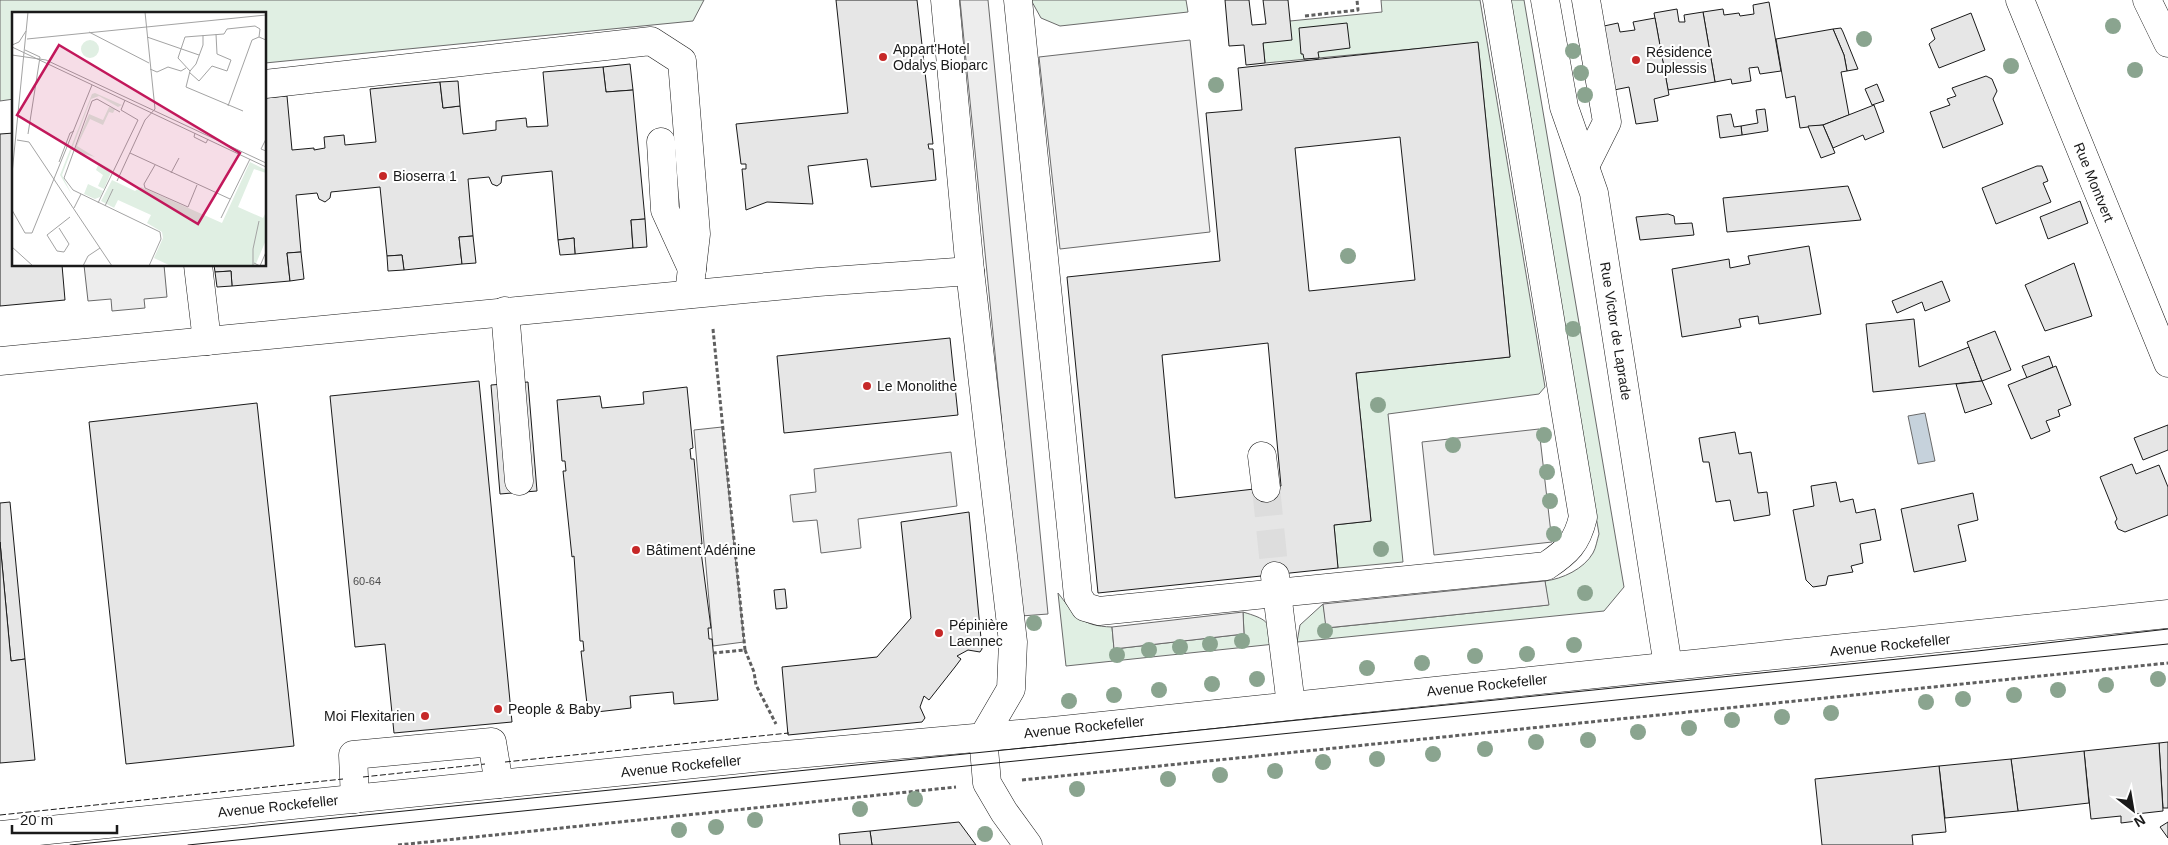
<svg xmlns="http://www.w3.org/2000/svg" width="2168" height="845" viewBox="0 0 2168 845" font-family="Helvetica,sans-serif">
  <style>
    .green { fill: #e0efe3; stroke: #6a6a6a }
    .parking { fill: #ededed; stroke: #6a6a6a }
    .water { fill: #c6d2dc; stroke: #6a6a6a }
    .building { fill: #e6e6e6; stroke: #1a1a1a; fill-rule: evenodd }
    .lines { fill: none; stroke-linecap: round; stroke-linejoin: round }
    .minor-tunnel { stroke: #ddd; stroke-width: 28; stroke-dasharray: 28 14; stroke-linecap: butt }
    .minor-casing { stroke: #1a1a1a; stroke-width: 29 }
    .major-casing { stroke: #1a1a1a; stroke-width: 29 }
    .path { stroke: #5f5f5f; stroke-width: 3; stroke-dasharray: 4 2.5; stroke-linecap: butt }
    .minor { stroke: #fff; stroke-width: 28 }
    .major { stroke: #fff; stroke-width: 28 }
    .tram { stroke: #1a1a1a; stroke-width: 1 }
    .fence { stroke: #1a1a1a; stroke-width: 1; stroke-dasharray: 6 2.5; stroke-linecap: butt }
    .tree { fill: #8aa48f }
    .poi-dot { fill: #c62828; stroke: #fff; stroke-width: 2 }
    .labels { text-anchor: middle; dominant-baseline: central; stroke-width: 4; stroke-linejoin: round; paint-order: stroke }
    .number-label { font-size: 11px; fill: #4d4d4d }
    .poi-label { font-size: 14px; fill: #1a1a1a; stroke: #fff; text-anchor: start }
    .street-label { font-size: 14px; fill: #1a1a1a; stroke: #fff }
    .inset-road { fill: none; stroke: #a3a3a3; stroke-width: 1 }
    .view { fill: #c2185b; fill-opacity: 0.15; stroke: #c2185b; stroke-width: 2.5 }
    .inset-edge { fill: none; stroke: #1a1a1a; stroke-width: 2.5 }
  </style>
  <rect width="100%" height="100%" fill="#fff"/>
  <g class="green">
    <polygon points="0,0 704,0 693,21 265,63 265,14 14,14 14,99 0,101"/>
    <polygon points="1031,0 1186,0 1188,12 1060,26 1041,18"/>
    <polygon points="1381,0 1480,0 1545,387 1539,394 1388,414 1403,562 1338,568 1334,525 1371,521 1356,373 1510,357 1478,43 1265,63 1263,43 1290,21 1382,12"/>
    <path d="M1509,0H1524L1624,587L1604,611L1297,642L1300,625L1323,604L1327,628L1548,605L1545,581C1562,579 1584,569 1593,553C1596,548 1597,540 1599,534Z"/>
    <path d="M1058,593C1076,616 1081,626 1112,627L1114,649L1244,634L1243,612C1266,619 1270,621 1275,644L1066,666Z"/>
  </g>
  <g class="parking">
    <polygon points="960,0 988,0 1048,614 1021,616"/>
    <polygon points="1190,40 1210,232 1060,249 1039,57"/>
    <polygon points="84,265 164,265 167,297 144,299 145,308 112,311 111,299 88,301"/>
    <polygon points="722,427 744,642 713,646 694,430"/>
    <polygon points="1539,429 1552,542 1434,555 1422,442"/>
    <polygon points="951,452 957,506 858,519 861,548 821,553 817,520 793,522 790,495 816,492 814,469"/>
    <polygon points="1545,581 1549,605 1326,628 1323,604"/>
    <polygon points="1243,612 1244,634 1114,649 1112,627"/>
  </g>
  <polygon class="water" points="1925,413 1935,461 1918,464 1908,416"/>
  <g class="building">
    <polygon points="836,0 917,0 933,144 928,144 929,149 933,149 936,180 871,187 867,159 808,166 813,204 767,202 746,210 742,169 746,169 746,164 741,164 736,124 848,113"/>
    <polygon points="1225,0 1249,0 1252,25 1266,24 1263,0 1288,0 1292,40 1263,43 1265,63 1246,65 1244,45 1229,46"/>
    <polygon points="1769,2 1781,71 1760,74 1758,67 1749,68 1751,81 1732,84 1731,79 1715,82 1703,12 1723,9 1724,15 1739,13 1740,16 1754,14 1753,5"/>
    <polygon points="1677,9 1679,22 1685,22 1684,15 1703,12 1715,82 1668,90 1654,13"/>
    <polygon points="1971,13 1985,50 1939,68 1929,44 1935,39 1931,29"/>
    <polygon points="1655,18 1669,95 1654,99 1658,121 1636,124 1629,87 1614,90 1604,26 1618,23 1620,32 1635,30 1633,22"/>
    <polygon points="1347,23 1350,48 1318,52 1319,58 1304,59 1303,54 1301,54 1299,28"/>
    <polygon points="1841,28 1843,32 1858,69 1847,71 1844,55 1833,29"/>
    <polygon points="1833,29 1844,55 1847,71 1841,72 1849,115 1823,125 1800,128 1795,96 1786,98 1776,39"/>
    <path d="M1478,42L1510,357L1356,373L1371,521L1334,525L1338,568L1098,593L1067,277L1220,261L1206,113L1242,110L1238,68ZM1400,137L1415,280L1309,291L1295,148ZM1268,343L1281,486L1175,498L1162,355Z"/>
    <polygon points="630,64 633,90 606,92 603,67"/>
    <polygon points="603,67 606,92 633,90 645,219 631,220 633,248 575,254 574,238 558,240 552,171 502,176 501,183 497,186 492,184 489,177 468,179 473,236 459,237 462,264 404,270 402,255 387,256 380,187 331,192 330,198 325,202 319,199 317,193 296,195 301,252 287,253 290,281 232,286 231,271 215,272 214,265 265,265 265,98 287,96 292,150 314,148 314,150 325,148 324,137 344,135 345,145 376,142 370,89 440,82 443,108 460,106 463,134 496,130 496,121 526,118 527,127 548,126 543,72"/>
    <polygon points="1986,76 1992,79 1997,91 1993,99 2003,124 1943,148 1930,112 1950,105 1947,99 1956,96 1952,88"/>
    <polygon points="458,81 460,106 443,108 440,82"/>
    <polygon points="1877,84 1884,101 1872,105 1865,89"/>
    <polygon points="1874,105 1884,132 1865,140 1863,135 1833,148 1823,125"/>
    <polygon points="1765,109 1768,131 1742,135 1741,126 1758,123 1756,110"/>
    <polygon points="1731,114 1734,127 1741,126 1742,135 1720,138 1717,116"/>
    <polygon points="1823,125 1835,153 1821,158 1808,126"/>
    <polygon points="14,133 14,265 62,265 65,300 0,306 0,134"/>
    <polygon points="2037,166 2042,166 2048,181 2043,183 2051,202 1996,224 1982,188"/>
    <polygon points="1848,186 1861,220 1727,232 1723,198"/>
    <polygon points="2080,201 2088,223 2048,239 2040,217"/>
    <polygon points="1668,214 1674,216 1675,224 1692,223 1694,235 1640,240 1636,217"/>
    <polygon points="645,219 647,247 633,248 631,220"/>
    <polygon points="473,236 476,263 462,264 459,237"/>
    <polygon points="574,238 575,254 560,255 558,240"/>
    <polygon points="1809,246 1821,314 1759,324 1758,316 1739,319 1741,327 1682,337 1672,269 1729,259 1730,268 1750,264 1748,256"/>
    <polygon points="301,252 304,279 290,281 287,253"/>
    <polygon points="402,255 404,270 388,271 387,256"/>
    <polygon points="2074,263 2092,316 2045,331 2025,285"/>
    <polygon points="231,271 232,286 217,287 215,272"/>
    <polygon points="1942,281 1950,301 1925,311 1922,302 1897,313 1892,301"/>
    <polygon points="1914,319 1919,367 1969,347 1982,381 1873,392 1866,324"/>
    <polygon points="1995,331 2011,370 1982,381 1967,342"/>
    <polygon points="950,338 958,415 784,433 777,356"/>
    <polygon points="2049,356 2053,367 2027,378 2022,366"/>
    <polygon points="2056,366 2071,405 2058,410 2060,416 2046,421 2050,431 2031,439 2008,385"/>
    <polygon points="479,381 512,722 394,733 385,644 355,647 330,396"/>
    <polygon points="1982,381 1992,404 1965,413 1956,384"/>
    <polygon points="528,382 537,491 500,494 491,385"/>
    <polygon points="687,387 693,448 690,449 691,459 694,459 702,544 700,544 711,628 708,628 709,639 712,639 718,700 674,704 673,692 630,696 631,708 588,713 581,651 584,651 583,641 580,641 574,556 572,557 563,471 566,471 565,461 562,461 557,400 600,396 602,408 644,404 643,392"/>
    <polygon points="257,403 294,746 126,764 89,422"/>
    <polygon points="2168,425 2168,450 2143,460 2134,438"/>
    <polygon points="1735,432 1739,454 1751,452 1758,493 1767,492 1770,515 1734,521 1730,500 1716,502 1709,462 1703,462 1699,438"/>
    <polygon points="2132,464 2136,474 2159,465 2168,487 2168,515 2125,532 2118,529 2115,522 2117,519 2100,477"/>
    <polygon points="1836,482 1840,502 1853,499 1856,513 1875,509 1881,540 1860,544 1863,563 1851,566 1853,572 1828,576 1826,585 1813,587 1806,580 1793,510 1814,506 1811,486"/>
    <polygon points="1973,493 1978,520 1958,525 1966,561 1914,572 1901,509"/>
    <polygon points="10,502 25,659 11,661 0,542 0,503"/>
    <polygon points="969,512 982,649 980,652 968,650 957,656 961,659 955,667 929,700 924,696 920,707 925,718 922,722 788,735 782,667 877,657 911,618 901,522"/>
    <polygon points="0,542 11,661 25,659 35,760 0,763"/>
    <polygon points="785,589 787,608 776,609 774,590"/>
    <polygon points="2168,742 2168,808 2163,808 2159,743"/>
    <polygon points="2159,743 2163,811 2136,814 2137,821 2121,823 2121,816 2091,819 2084,751"/>
    <polygon points="2084,751 2089,803 2018,811 2011,759"/>
    <polygon points="2011,759 2018,811 1945,818 1939,766"/>
    <polygon points="1939,766 1946,832 1912,835 1913,845 1822,845 1815,779"/>
    <polygon points="959,822 976,845 872,845 870,831"/>
    <polygon points="2168,822 2168,838 2160,827"/>
    <polygon points="870,831 872,845 840,845 839,834"/>
  </g>
  <g class="lines">
    <polyline class="minor-tunnel" points="1266,488 1275,575"/>
    <defs>
      <g id="minor">
        <polyline points="945,0 970,271 1013,642 1011,689 983,737 987,783 1004,812 1028,845"/>
        <polyline points="1018,0 1078,596 1085,607 1099,611 1277,593 1291,705"/>
        <polyline points="1545,0 1564,107 1594,193 1668,666"/>
        <polyline points="2020,0 2168,363"/>
        <polyline points="2147,0 2168,43"/>
        <polyline points="265,84 651,41 682,61 696,234 689,294"/>
        <polyline points="661,142 665,210 692,269"/>
        <polyline points="1585,166 1607,122 1586,0"/>
        <polyline points="198,265 207,341"/>
        <polyline points="505,311 519,481"/>
        <polyline points="0,361 818,282 970,271"/>
        <polyline points="1262,456 1266,488"/>
        <path d="M1275,576L1277,593L1546,566C1567,552 1577,543 1583,517L1497,0"/>
        <polyline points="355,799 353,755 492,742 499,784"/>
      </g>
      <polyline id="major" points="0,835 763,757 1053,731 2168,614"/>
    </defs>
    <use href="#minor" class="minor-casing"/>
    <use href="#major" class="major-casing"/>
    <g class="path">
      <polyline points="1305,16 1358,10 1357,0"/>
      <polyline points="713,329 745,650 713,653"/>
      <polyline points="745,650 754,672 756,685 776,724"/>
      <polyline points="1022,780 2168,663"/>
      <polyline points="398,845 956,787"/>
    </g>
    <use href="#minor" class="minor"/>
    <use href="#major" class="major"/>
    <g class="tram">
      <polyline points="70,845 1977,651 2168,629"/>
      <polyline points="188,845 2168,644"/>
    </g>
    <g class="fence">
      <polyline points="505,762 789,733"/>
      <polyline points="363,777 485,764"/>
      <polyline points="0,815 343,779"/>
    </g>
  </g>
  <g class="tree">
    <circle cx="2113" cy="26" r="8"/>
    <circle cx="1864" cy="39" r="8"/>
    <circle cx="1573" cy="51" r="8"/>
    <circle cx="2011" cy="66" r="8"/>
    <circle cx="2135" cy="70" r="8"/>
    <circle cx="1581" cy="73" r="8"/>
    <circle cx="1216" cy="85" r="8"/>
    <circle cx="1585" cy="95" r="8"/>
    <circle cx="1348" cy="256" r="8"/>
    <circle cx="1573" cy="329" r="8"/>
    <circle cx="1378" cy="405" r="8"/>
    <circle cx="1544" cy="435" r="8"/>
    <circle cx="1453" cy="445" r="8"/>
    <circle cx="1547" cy="472" r="8"/>
    <circle cx="1550" cy="501" r="8"/>
    <circle cx="1554" cy="534" r="8"/>
    <circle cx="1381" cy="549" r="8"/>
    <circle cx="1585" cy="593" r="8"/>
    <circle cx="1034" cy="623" r="8"/>
    <circle cx="1325" cy="631" r="8"/>
    <circle cx="1242" cy="641" r="8"/>
    <circle cx="1210" cy="644" r="8"/>
    <circle cx="1574" cy="645" r="8"/>
    <circle cx="1180" cy="647" r="8"/>
    <circle cx="1149" cy="650" r="8"/>
    <circle cx="1527" cy="654" r="8"/>
    <circle cx="1117" cy="655" r="8"/>
    <circle cx="1475" cy="656" r="8"/>
    <circle cx="1422" cy="663" r="8"/>
    <circle cx="1367" cy="668" r="8"/>
    <circle cx="1257" cy="679" r="8"/>
    <circle cx="2158" cy="679" r="8"/>
    <circle cx="1212" cy="684" r="8"/>
    <circle cx="2106" cy="685" r="8"/>
    <circle cx="1159" cy="690" r="8"/>
    <circle cx="2058" cy="690" r="8"/>
    <circle cx="1114" cy="695" r="8"/>
    <circle cx="2014" cy="695" r="8"/>
    <circle cx="1963" cy="699" r="8"/>
    <circle cx="1069" cy="701" r="8"/>
    <circle cx="1926" cy="702" r="8"/>
    <circle cx="1831" cy="713" r="8"/>
    <circle cx="1782" cy="717" r="8"/>
    <circle cx="1732" cy="720" r="8"/>
    <circle cx="1689" cy="728" r="8"/>
    <circle cx="1638" cy="732" r="8"/>
    <circle cx="1588" cy="740" r="8"/>
    <circle cx="1536" cy="742" r="8"/>
    <circle cx="1485" cy="749" r="8"/>
    <circle cx="1433" cy="754" r="8"/>
    <circle cx="1377" cy="759" r="8"/>
    <circle cx="1323" cy="762" r="8"/>
    <circle cx="1275" cy="771" r="8"/>
    <circle cx="1220" cy="775" r="8"/>
    <circle cx="1168" cy="779" r="8"/>
    <circle cx="1077" cy="789" r="8"/>
    <circle cx="915" cy="799" r="8"/>
    <circle cx="860" cy="809" r="8"/>
    <circle cx="755" cy="820" r="8"/>
    <circle cx="716" cy="827" r="8"/>
    <circle cx="679" cy="830" r="8"/>
    <circle cx="985" cy="834" r="8"/>
  </g>
  <g class="poi-dot">
    <circle cx="883" cy="57" r="5"/>
    <circle cx="1636" cy="60" r="5"/>
    <circle cx="383" cy="176" r="5"/>
    <circle cx="867" cy="386" r="5"/>
    <circle cx="636" cy="550" r="5"/>
    <circle cx="939" cy="633" r="5"/>
    <circle cx="498" cy="709" r="5"/>
    <circle cx="425" cy="716" r="5"/>
  </g>
  <g class="labels">
    <g class="number-label">
      <text x="367" y="581">60-64</text>
    </g>
    <g class="poi-label">
      <text x="893" y="49">Appart'Hotel<tspan x="893" dy="16">Odalys Bioparc</tspan></text>
      <text x="1646" y="52">Résidence<tspan x="1646" dy="16">Duplessis</tspan></text>
      <text x="393" y="176">Bioserra 1</text>
      <text x="877" y="386">Le Monolithe</text>
      <text x="646" y="550">Bâtiment Adénine</text>
      <text x="949" y="625">Pépinière<tspan x="949" dy="16">Laennec</tspan></text>
      <text x="508" y="709">People &amp; Baby</text>
      <text x="415" y="716" text-anchor="end">Moi Flexitarien</text>
    </g>
    <g class="street-label">
      <text transform="translate(2094 182) rotate(68)">Rue Montvert</text>
      <text transform="translate(1616 331) rotate(81)">Rue Victor de Laprade</text>
      <text transform="translate(1890 645) rotate(-6)">Avenue Rockefeller</text>
      <text transform="translate(1487 685) rotate(-6)">Avenue Rockefeller</text>
      <text transform="translate(1084 727) rotate(-6)">Avenue Rockefeller</text>
      <text transform="translate(681 766) rotate(-6)">Avenue Rockefeller</text>
      <text transform="translate(278 806) rotate(-6)">Avenue Rockefeller</text>
    </g>
  </g>
  <g transform="translate(12 12)">
    <rect width="254" height="254" fill="#fff"/>
    <path d="M69 37a9 9 0 1 1 18 0a9 9 0 1 1-18 0ZM83,81L110,93L106,95L87,84L79,87L50,163L60,183L48,163L80,82ZM97,95L103,97L101,101L97,100L91,113L78,107L65,134L83,145L62,139L77,102L91,108ZM238,150L254,158V161L242,157L226,195L251,206L254,200V228L243,254H159L142,246L151,226L150,220L135,211L139,203L106,188L102,196L125,208L89,189L100,168L123,179L129,175L210,211ZM87,151L100,158L92,177L86,174L91,163L84,158ZM76,172L91,179L88,185L83,187L72,182Z" fill="#e0efe3"/>
    <path class="inset-road" d="M77,20L137,51M191,23V33L184,52L178,59L174,75L231,99M135,25L187,43M15,27L254,3M0,33L7,30L14,19M0,35L254,155M13,38L28,45L16,122M0,43L34,48L254,151M138,57L145,60L156,55L169,59L174,56M178,59L166,46L173,25L212,22L215,17L243,14L248,17L247,25L254,28M177,60L187,69L200,54L215,59L219,48L205,42L204,22M216,94L240,28L247,25M108,100L85,87L80,89L52,166L61,178L148,220L149,227L137,254M183,121L182,125L194,131L196,127M254,127L249,137L254,139M5,128L17,130L100,254M118,141L218,187M47,150L58,121L62,119M143,153L132,172L133,176L176,195L185,173M159,161L167,146M0,162L16,0M105,169L133,108L143,97L133,0M86,191L126,108L109,98L113,88M93,194L101,177M62,196L69,182M0,198L13,221H20L80,73M209,206L238,147M47,216L57,232L52,240L45,239L35,223L58,205M0,235L21,254M242,251L248,254L254,240M71,254L76,244L88,236M241,254V237L247,209"/>
    <path class="view" d="M47,33L228,141L186,212L5,103Z"/>
    <rect width="254" height="254" class="inset-edge"/>
  </g>
  <g transform="translate(2133 810) rotate(149)" stroke="#ffffff" stroke-width="4" paint-order="stroke">
  <path d="M0-4L9 19L0 12L-9 19Z" fill="#1a1a1a"/>
  <text y="-8" font-size="14" font-weight="bold" text-anchor="middle" fill="#1a1a1a">N</text>
  </g>
  <path d="M12 825v8h105v-8" fill="none" stroke="#1a1a1a" stroke-width="2.5"/>
  <text x="20" y="825" font-size="15" fill="#1a1a1a" stroke="#ffffff" stroke-width="4" paint-order="stroke">20 m</text>
</svg>
